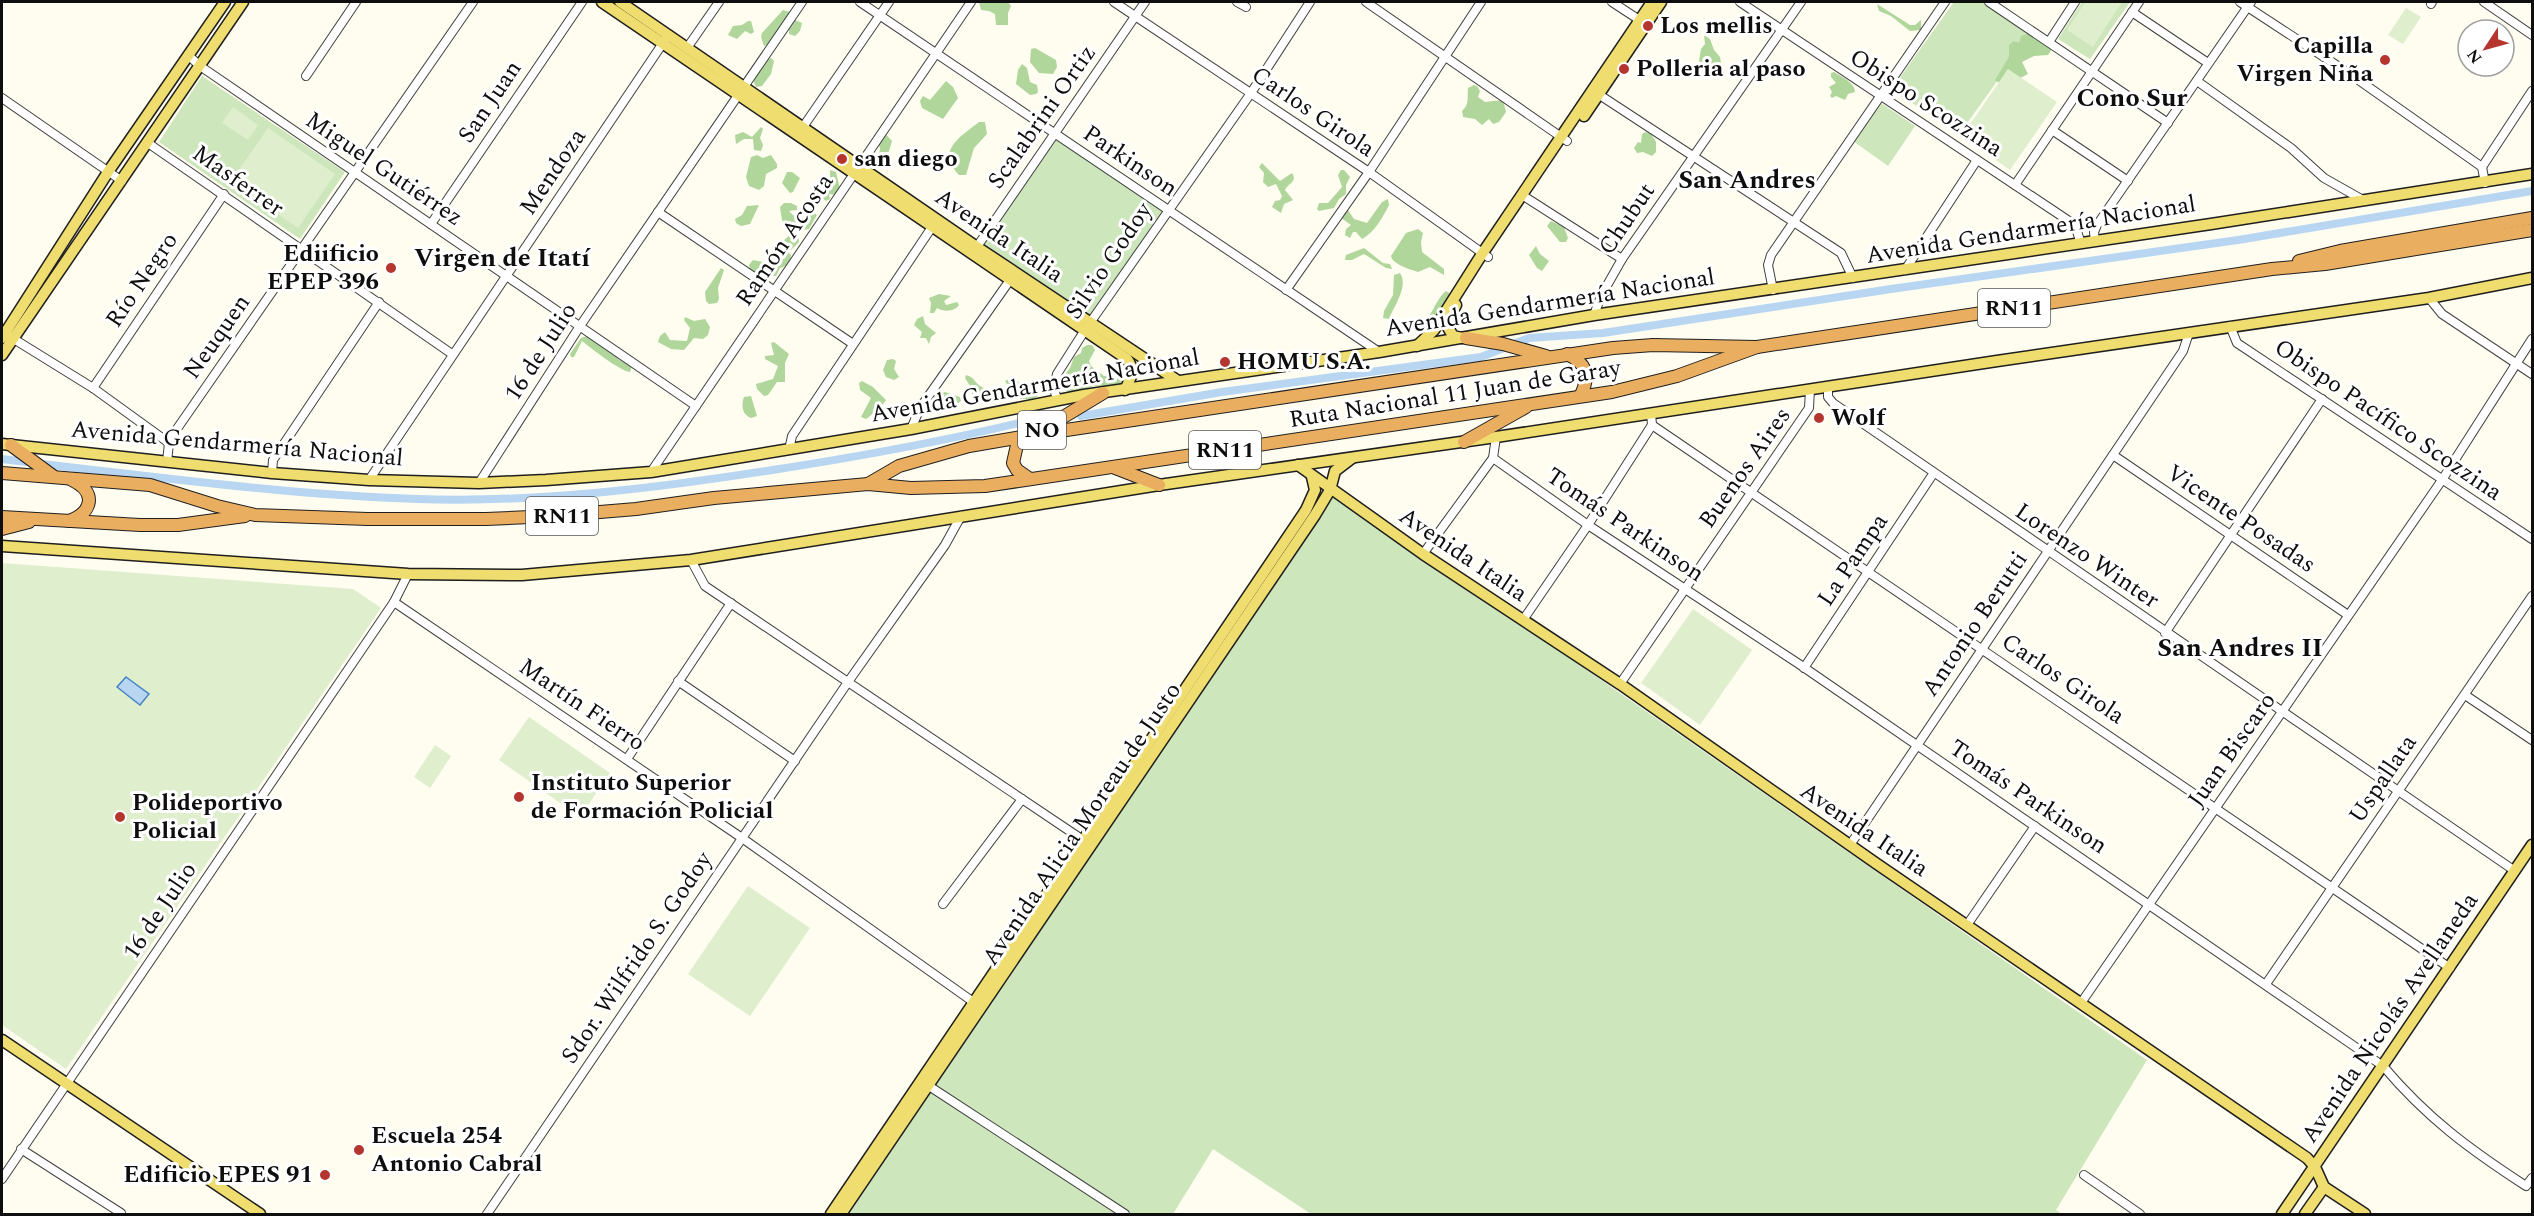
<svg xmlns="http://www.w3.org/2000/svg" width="2534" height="1216" viewBox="0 0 2534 1216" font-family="Spectral,serif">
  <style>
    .green { fill: #cde6bb }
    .forest { fill: #b0d69c }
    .pitch { fill: #dfeecd }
    .water { fill: #b8d6f2; stroke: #4484c4; stroke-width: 1.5 }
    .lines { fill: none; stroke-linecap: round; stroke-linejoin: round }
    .canal { stroke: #b8d6f2; stroke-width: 8 }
    .minor-casing { stroke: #414141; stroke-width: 10 }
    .major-casing { stroke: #1f1f1f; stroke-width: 13 }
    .highway-casing { stroke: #1f1f1f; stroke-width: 14 }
    .minor { stroke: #fff; stroke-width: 8 }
    .major { stroke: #efdd6f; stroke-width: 10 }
    .highway { stroke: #eaae61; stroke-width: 12 }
    .poi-dot { fill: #b5362f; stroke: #fff; stroke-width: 2 }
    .labels { text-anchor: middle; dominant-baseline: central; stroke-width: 6; stroke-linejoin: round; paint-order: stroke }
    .shield { fill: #fff; stroke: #565656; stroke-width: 1.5 }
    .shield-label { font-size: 22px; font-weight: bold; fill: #0e0e0e }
    .poi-label { font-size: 24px; font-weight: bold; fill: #0e0e0e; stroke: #fff; text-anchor: start }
    .street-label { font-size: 24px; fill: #0e0e0e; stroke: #fff }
    .neighbourhood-label { font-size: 26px; font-weight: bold; fill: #0e0e0e; stroke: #fff }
  </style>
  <rect width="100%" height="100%" fill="#fefdf0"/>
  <g class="green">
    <polygon points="1954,2 1982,2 2031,34 1960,133 1891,90"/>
    <polygon points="2082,2 2130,2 2090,59 2058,39"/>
    <polygon points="202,76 345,172 300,239 159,142"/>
    <polygon points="1881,103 1915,126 1888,166 1853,141"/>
    <polygon points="1055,139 1164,211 1090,319 982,246"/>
    <polygon points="1331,492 2147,1060 2056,1210 2062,1214 1311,1214 1213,1149 1173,1214 842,1214"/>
  </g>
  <g class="forest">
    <polygon points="979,2 1008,2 1011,6 1008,13 1008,25 996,25 995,14 989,11 981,10"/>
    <polygon points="1877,4 1910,25 1915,25 1921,20 1921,30 1910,31 1891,16 1879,11"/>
    <polygon points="783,10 790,12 793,19 802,23 800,31 795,36 789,34 789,24 770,44 764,46 761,37 762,33"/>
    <polygon points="748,21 751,21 754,32 751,34 745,31 737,39 728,35 733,26 742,25"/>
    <path d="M2033,32L2052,49L2048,55L2034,56L2022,62L2028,74C2017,79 2006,90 1995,80L2009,57V45L2014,41L2019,43L2021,36Z"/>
    <polygon points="1704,35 1710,39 1714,50 1720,57 1721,63 1706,67 1699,61 1701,49 1705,44"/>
    <polygon points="1035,48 1056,60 1057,67 1053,74 1039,73 1030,62 1031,49"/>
    <polygon points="768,59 771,58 774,61 771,74 762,86 756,87 753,80"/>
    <polygon points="1022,64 1027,68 1030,82 1037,85 1038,92 1036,94 1030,95 1016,84 1018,70"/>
    <path d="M1834,72C1842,77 1855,83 1855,92L1848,94L1845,100L1836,96L1832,98L1830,96L1832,92L1829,87L1836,83L1831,77V73Z"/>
    <polygon points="946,81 953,87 958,98 943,119 922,108 920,101 923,96 930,100"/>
    <path d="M1474,85L1477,86L1480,91L1478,97L1485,102L1503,100L1506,112L1499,122L1493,124L1489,119L1482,125L1475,119L1463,117L1462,111C1470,104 1467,97 1468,88Z"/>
    <path d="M979,122H985L987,134L974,148L966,175H959C936,150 959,138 979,122Z"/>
    <polygon points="761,127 763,129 760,138 763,145 761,151 754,150 753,139 744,139 736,144 735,135 743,132 752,137"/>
    <polygon points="884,132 892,141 889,151 878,166 867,168 865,159 879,154 880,148 878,143"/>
    <polygon points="1645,132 1651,134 1656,142 1656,152 1652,156 1643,152 1637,153 1634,148 1638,142 1641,143 1642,134"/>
    <polygon points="757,155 763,158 771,155 777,164 777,168 766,174 764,186 759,190 749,186 746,177 751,157"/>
    <path d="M1262,163L1280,181L1292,173C1298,182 1288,183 1285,190L1293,200L1284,204L1281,213L1272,207L1275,201L1280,200L1282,196L1276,184L1268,187L1263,182L1264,173L1259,167Z"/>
    <polygon points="830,170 836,172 840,189 835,195 829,194 830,199 826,201 818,194 819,190 825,190 830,179"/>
    <polygon points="1341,170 1344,170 1350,177 1346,185 1346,194 1339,199 1334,208 1319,211 1317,209 1319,203 1328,203 1342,187 1338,175"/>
    <polygon points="787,172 792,172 800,178 793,192 790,193 782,183"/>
    <path d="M1388,199L1389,205C1383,217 1374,233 1362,239L1356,232H1353L1350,238L1345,235L1346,229L1351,225L1341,218L1346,207L1354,219L1367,223L1382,202Z"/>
    <polygon points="784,203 791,203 797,206 797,210 789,211 800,222 813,212 817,215 809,229 797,231 799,242 791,250 782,242 792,233 782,220 780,207"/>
    <polygon points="759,205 750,224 741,226 736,223 735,219 742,215 747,206"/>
    <polygon points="1551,221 1564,227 1568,238 1566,242 1560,242 1547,226"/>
    <path d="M1418,229L1423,233L1421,242L1422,252L1444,269V275L1430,267L1418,272C1409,269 1398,266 1392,259L1391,256L1406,233Z"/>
    <polygon points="1536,246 1540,254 1549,261 1542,271 1537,268 1529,255"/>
    <path d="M782,247L791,255C790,263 788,266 780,268L776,276L766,275L760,277L750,271L749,265L753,260L763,262V271L769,268L775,253Z"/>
    <polygon points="1364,248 1383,263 1390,264 1392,269 1386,268 1364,254 1352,260 1345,260 1346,255"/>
    <polygon points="721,268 724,270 718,288 719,299 717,303 709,304 706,301 705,292"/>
    <path d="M1400,273C1409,286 1394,306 1389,319L1383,318L1384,311L1393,295L1394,275Z"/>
    <path d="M1446,291L1451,294C1445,305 1431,318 1429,330L1422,331L1421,324C1432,318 1435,300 1446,291Z"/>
    <path d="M939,294L951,296L944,301L946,305L957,302L959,305C954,312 944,312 937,308L934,313H930L931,303L929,298Z"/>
    <polygon points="923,316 925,324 936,333 931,337 929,344 926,338 920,338 922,332 914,325 917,319"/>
    <polygon points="685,317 694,321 705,319 710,327 708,335 703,339 694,338 684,350 671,349 658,342 660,336 665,332 670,340 687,341 690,328 684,320"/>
    <path d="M587,336L616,354L619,360L628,362L632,366L630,372C618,370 591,348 582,341L574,357H571L570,354L581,338Z"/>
    <polygon points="774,342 789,354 785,363 785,382 777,382 768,395 764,396 757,389 756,384 773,379 778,366 765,359 765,356 774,355 771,343"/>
    <polygon points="1087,345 1092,345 1095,350 1089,361 1091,366 1104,376 1108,376 1112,368 1121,365 1126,374 1122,386 1094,386 1072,393 1066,391 1062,378 1070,368 1074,357 1081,353 1082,348"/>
    <polygon points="893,359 896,361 894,369 899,377 894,380 886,377 883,370 887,360"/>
    <path d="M966,375C975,377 974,383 982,387C988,391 994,391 1002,393L1005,397L1000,402H993L985,393L972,401V389L965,378Z"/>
    <polygon points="1011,378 1017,380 1021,385 1033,385 1038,390 1038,396 1033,399 1021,399 1007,384 1005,381"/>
    <path d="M862,381L873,387L886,400C885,403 870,417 866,419L861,417L871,398L860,390L859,383Z"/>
    <polygon points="945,392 960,397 961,401 957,404 949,403 945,407 939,404 935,396"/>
    <path d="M751,396L757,416L751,418C742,415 741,405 744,397Z"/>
  </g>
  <g class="pitch">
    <polygon points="2085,2 2122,2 2093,47 2067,30"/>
    <polygon points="2406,8 2421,17 2403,44 2388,35"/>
    <polygon points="2008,69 2057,102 2010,170 1962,136"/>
    <polygon points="233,107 258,125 248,140 222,123"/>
    <polygon points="268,128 335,174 298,228 231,181"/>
    <polygon points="2,563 353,589 381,608 66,1069 2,1025"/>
    <polygon points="1693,609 1752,650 1700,725 1641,683"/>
    <polygon points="529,717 610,773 580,817 499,760"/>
    <polygon points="435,745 451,756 430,788 414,777"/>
    <polygon points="748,886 810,928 750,1016 688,974"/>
  </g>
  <polygon class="water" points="126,677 149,694 140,705 117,687"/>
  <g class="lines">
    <g class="canal">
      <polyline points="1516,343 1529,338 1603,333 1891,289 2238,240 2532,191"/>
      <polyline points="1081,416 1222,392 1481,357 1504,348"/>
      <polyline points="2,459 27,462"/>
      <path d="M42,464C167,478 291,495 417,499C534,503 650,489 766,471C851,458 935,443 1019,423"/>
    </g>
    <defs>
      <g id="minor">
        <polyline points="860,2 1379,352"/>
        <polyline points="1114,2 1369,172 1488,257"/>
        <polyline points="1237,2 1246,7"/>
        <polyline points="1366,2 1567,141"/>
        <polyline points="1612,2 1644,23"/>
        <polyline points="1740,2 2075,225 2081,244"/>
        <polyline points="1989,2 2168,123"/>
        <polyline points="2240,2 2350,74 2482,167 2485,183"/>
        <polyline points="2484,2 2532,35"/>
        <polyline points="2431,4 2432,2"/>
        <polyline points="2132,12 2208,63"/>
        <polyline points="2049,42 2075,2"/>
        <polyline points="687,48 719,2"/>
        <polyline points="188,55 200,66 696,406"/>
        <polyline points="306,76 356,2"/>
        <polyline points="2197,81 2291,148 2324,178 2363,200"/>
        <polyline points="1595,92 1841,253 1853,278"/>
        <polyline points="2,98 122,181"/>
        <polyline points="803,127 889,2"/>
        <polyline points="2052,130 2128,181"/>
        <polyline points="148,143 452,354"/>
        <polyline points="2482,167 2532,91"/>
        <polyline points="2015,185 2139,2"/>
        <polyline points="1522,195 1622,259"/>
        <polyline points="658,212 853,344"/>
        <polyline points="431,224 582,2"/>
        <polyline points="2095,242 2094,232 2097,225 2251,2"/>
        <polyline points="974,251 1145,2"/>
        <polyline points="1905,270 1977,160"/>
        <polyline points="1286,290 1369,172 1481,2"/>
        <polyline points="1773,290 1768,265 1771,255 1945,2"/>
        <polyline points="2429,298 2442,314 2532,374"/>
        <polyline points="1594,315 1601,296 1622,259 1801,2"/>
        <polyline points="2230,326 2237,343 2532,539"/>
        <polyline points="9,336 93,388 169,443"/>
        <polyline points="1828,386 1828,397 1833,403 2515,871"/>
        <polyline points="93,388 224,194"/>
        <polyline points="1057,400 1054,388 1057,374 1085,330 1251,93 1310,2"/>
        <polyline points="1652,425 2450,968"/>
        <polyline points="911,429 920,408 1010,280"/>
        <polyline points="789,450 792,436 932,227"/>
        <polyline points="2113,455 2348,615"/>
        <path d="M1493,458L1588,525L1799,664L2383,1066C2427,1118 2469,1149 2526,1186L2532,1178"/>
        <polyline points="167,462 169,443 172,436 473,2"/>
        <polyline points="651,472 971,2"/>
        <polyline points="272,473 273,460 379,302"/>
        <polyline points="369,480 665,40"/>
        <polyline points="479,483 580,326 802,2"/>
        <polyline points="1423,554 1493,458 1496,437"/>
        <polyline points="691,560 705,586 1086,842"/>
        <polyline points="394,602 742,838 979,1006"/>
        <polyline points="1523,620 1588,525 1652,425 1651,413"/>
        <polyline points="2165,633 2322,399"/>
        <polyline points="1804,668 1933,474"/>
        <polyline points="678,681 795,761"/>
        <polyline points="1620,684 1809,408 1810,389"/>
        <polyline points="2465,695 2532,740"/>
        <polyline points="627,759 731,603"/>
        <polyline points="1850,845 2183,351 2189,333"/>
        <polyline points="943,904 1022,799"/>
        <polyline points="1967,925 2035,826"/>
        <polyline points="2266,984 2532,596"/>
        <polyline points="2081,1003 2442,480 2532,339"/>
        <polyline points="929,1086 1125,1214"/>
        <polyline points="21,1149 121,1213"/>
        <polyline points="2084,1175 2140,1214"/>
        <polyline points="2,1179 394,602 408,574"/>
        <polyline points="487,1214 848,682 945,545 961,516"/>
      </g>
      <g id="major">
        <path d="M602,2L1127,359C1136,371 1131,377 1125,390"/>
        <polyline points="620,2 977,247 1178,381"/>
        <polyline points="1584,116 1661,2"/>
        <polyline points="1456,305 1446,324 1453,336 1462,338"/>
        <polyline points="2,338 108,172 225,2"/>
        <polyline points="1417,346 1434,330 1482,254 1652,2"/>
        <polyline points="2,355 243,2"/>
        <polyline points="2,444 272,473 369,480 479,483 546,480 651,472 911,429 1084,395 1379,352 1594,315 2211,224 2532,174"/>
        <polyline points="1298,465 1423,554 1620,684 1877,864 2307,1158 2315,1167 2324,1187 2365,1214"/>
        <polyline points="2,546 408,574 522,575 691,560 1159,485 1496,437 1997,361 2429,298 2532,278"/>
        <polyline points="2,1040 260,1214"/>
        <polyline points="831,1214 1306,510 1315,490 1312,477"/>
        <polyline points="841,1214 1315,515 1330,490 1335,471 1352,458"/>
        <polyline points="2282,1214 2532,845"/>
        <polyline points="2305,1214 2324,1187"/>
      </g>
      <g id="highway">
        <polyline points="2299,261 2340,251 2532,218"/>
        <polyline points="1466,338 1503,344 1546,356"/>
        <path d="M1567,354C1587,363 1590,376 1581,395"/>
        <polyline points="1464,442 1526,407"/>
        <polyline points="11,445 53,476"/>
        <polyline points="1115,468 1159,485"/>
        <polyline points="2,473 150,485 217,506 255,515 368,519 486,519 552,516 636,509 714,498 868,484 911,488 985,486 1612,392 1677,376 1757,347"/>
        <polyline points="1030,479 1017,470 1013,463 1017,445 1103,393"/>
        <polyline points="868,484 899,466 969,446 1033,435 1613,348 1653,345 1757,347 2272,269 2325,264 2532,230"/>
        <polyline points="2,517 140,525 178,525 245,516"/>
        <path d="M69,521C93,512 97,492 72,480"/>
        <polyline points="2,529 29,522"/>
      </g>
    </defs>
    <use href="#minor" class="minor-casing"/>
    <use href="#major" class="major-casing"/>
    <use href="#highway" class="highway-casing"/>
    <use href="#minor" class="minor"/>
    <use href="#major" class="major"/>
    <use href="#highway" class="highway"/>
  </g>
  <g class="poi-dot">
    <circle cx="1648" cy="26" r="6"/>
    <circle cx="2385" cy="60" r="6"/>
    <circle cx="1624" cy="69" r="6"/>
    <circle cx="842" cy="159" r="6"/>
    <circle cx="391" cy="268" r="6"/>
    <circle cx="1225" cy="362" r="6"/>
    <circle cx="1819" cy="418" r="6"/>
    <circle cx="519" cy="797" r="6"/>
    <circle cx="120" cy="817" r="6"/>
    <circle cx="359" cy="1150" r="6"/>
    <circle cx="325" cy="1175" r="6"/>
  </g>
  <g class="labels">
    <g class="shield">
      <rect x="1978" y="289" width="72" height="38" rx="4.5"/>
      <rect x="1018" y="411" width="48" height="38" rx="4.5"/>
      <rect x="1189" y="431" width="72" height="38" rx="4.5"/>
      <rect x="526" y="497" width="72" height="38" rx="4.5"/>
    </g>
    <g class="shield-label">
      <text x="2014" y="308">RN11</text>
      <text x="1042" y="430">NO</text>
      <text x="1225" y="450">RN11</text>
      <text x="562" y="516">RN11</text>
    </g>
    <g class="poi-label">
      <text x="1660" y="26">Los mellis</text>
      <text x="2373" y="46" text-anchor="end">Capilla<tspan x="2373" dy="28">Virgen Niña</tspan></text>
      <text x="1636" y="69">Polleria al paso</text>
      <text x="854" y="159">san diego</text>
      <text x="379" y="254" text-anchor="end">Ediificio<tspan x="379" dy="28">EPEP 396</tspan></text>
      <text x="1237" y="362">HOMU S.A.</text>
      <text x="1831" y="418">Wolf</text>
      <text x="531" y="783">Instituto Superior<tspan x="531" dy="28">de Formación Policial</tspan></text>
      <text x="132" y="803">Polideportivo<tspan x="132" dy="28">Policial</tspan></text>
      <text x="371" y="1136">Escuela 254<tspan x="371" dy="28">Antonio Cabral</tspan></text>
      <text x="313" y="1175" text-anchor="end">Edificio EPES 91</text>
    </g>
    <g class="street-label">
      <text transform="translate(490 102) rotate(-56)">San Juan</text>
      <text transform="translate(1926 103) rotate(33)">Obispo Scozzina</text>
      <text transform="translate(1313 112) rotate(34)">Carlos Girola</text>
      <text transform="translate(1042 117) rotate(-55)">Scalabrini Ortiz</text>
      <text transform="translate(1130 161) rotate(34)">Parkinson</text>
      <text transform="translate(384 169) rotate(34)">Miguel Gutiérrez</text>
      <text transform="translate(553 172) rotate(-56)">Mendoza</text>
      <text transform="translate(238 181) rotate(35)">Masferrer</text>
      <text transform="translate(1627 219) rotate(-56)">Chubut</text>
      <text transform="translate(2031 230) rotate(-9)">Avenida Gendarmería Nacional</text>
      <text transform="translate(999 236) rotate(34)">Avenida Italia</text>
      <text transform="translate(785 240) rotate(-56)">Ramón Acosta</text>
      <text transform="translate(1109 261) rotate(-56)">Silvio Godoy</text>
      <text transform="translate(142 280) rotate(-56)">Río Negro</text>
      <text transform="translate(1550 303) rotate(-9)">Avenida Gendarmería Nacional</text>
      <text transform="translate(217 337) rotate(-55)">Neuquen</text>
      <text transform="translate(541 352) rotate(-57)">16 de Julio</text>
      <text transform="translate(1035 386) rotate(-10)">Avenida Gendarmería Nacional</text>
      <text transform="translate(1455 394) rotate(-9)">Ruta Nacional 11 Juan de Garay</text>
      <text transform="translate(2388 420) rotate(34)">Obispo Pacífico Scozzina</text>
      <text transform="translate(237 444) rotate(5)">Avenida Gendarmería Nacional</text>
      <text transform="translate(1745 468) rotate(-55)">Buenos Aires</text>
      <text transform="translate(2241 519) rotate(34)">Vicente Posadas</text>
      <text transform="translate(1625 525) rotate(34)">Tomás Parkinson</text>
      <text transform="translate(1463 555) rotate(34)">Avenida Italia</text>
      <text transform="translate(2087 556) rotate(34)">Lorenzo Winter</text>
      <text transform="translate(1853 560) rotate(-56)">La Pampa</text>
      <text transform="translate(1975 624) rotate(-56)">Antonio Berutti</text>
      <text transform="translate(2063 679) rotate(34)">Carlos Girola</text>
      <text transform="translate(582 705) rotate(34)">Martín Fierro</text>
      <text transform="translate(2232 750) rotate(-55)">Juan Biscaro</text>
      <text transform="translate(2383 779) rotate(-56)">Uspallata</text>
      <text transform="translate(2028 797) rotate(34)">Tomás Parkinson</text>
      <text transform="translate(1082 824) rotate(-56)">Avenida Alicia Moreau de Justo</text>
      <text transform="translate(1864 830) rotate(34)">Avenida Italia</text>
      <text transform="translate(160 911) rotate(-56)">16 de Julio</text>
      <text transform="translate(637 958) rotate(-56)">Sdor. Wilfrido S. Godoy</text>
      <text transform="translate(2390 1018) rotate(-56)">Avenida Nicolás Avellaneda</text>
    </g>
    <g class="neighbourhood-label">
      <text x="2132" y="98">Cono Sur</text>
      <text x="1747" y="180">San Andres</text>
      <text x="502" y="258">Virgen de Itatí</text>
      <text x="2240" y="648">San Andres II</text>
    </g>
  </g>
  <rect width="2534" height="1216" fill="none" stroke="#0e0e0e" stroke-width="6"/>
  <g transform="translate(2486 48) rotate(234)"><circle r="28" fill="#ffffff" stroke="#9f9f9f" stroke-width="1.5"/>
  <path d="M0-4.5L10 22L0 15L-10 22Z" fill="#b5362f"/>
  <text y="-9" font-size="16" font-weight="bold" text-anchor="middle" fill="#0e0e0e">N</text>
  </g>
</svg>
